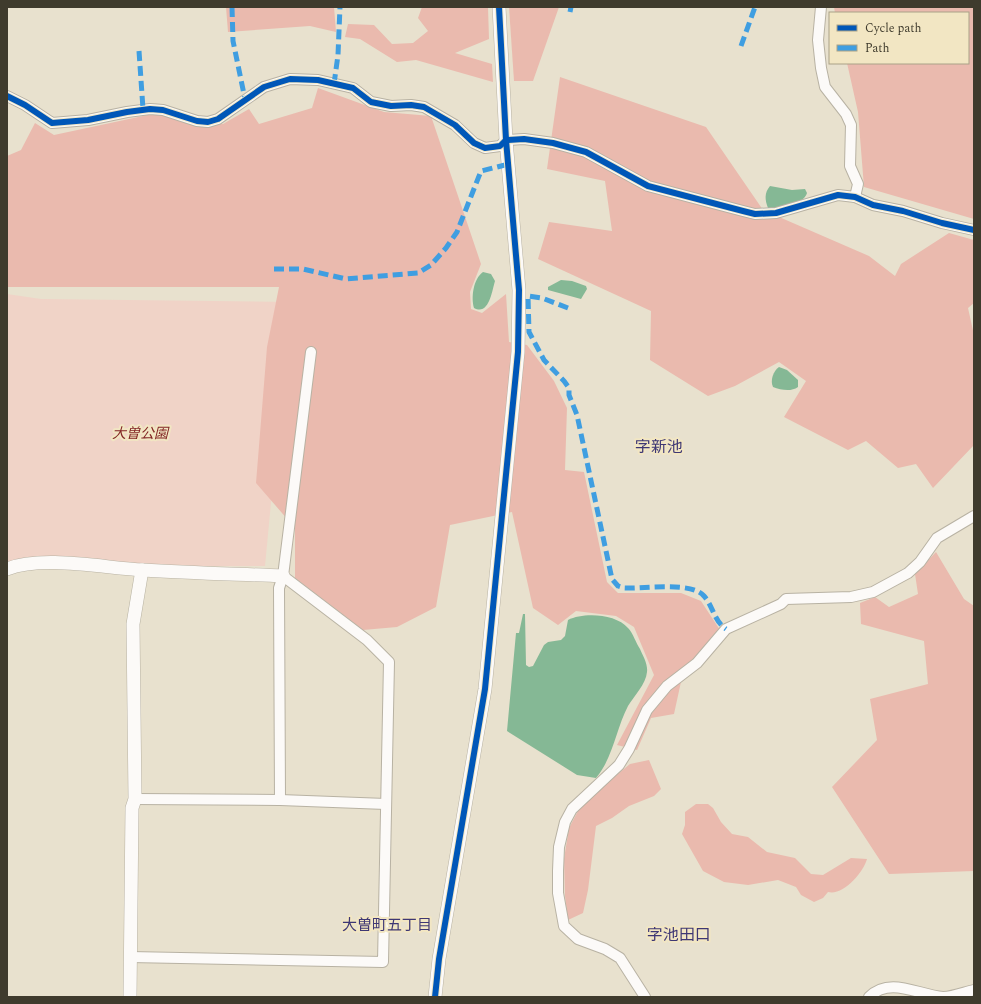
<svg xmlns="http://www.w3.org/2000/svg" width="981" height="1004" viewBox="0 0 981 1004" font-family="Spectral,'Noto Sans JP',serif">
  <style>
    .green { fill: #f0d3c7 }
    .forest { fill: #eabaae }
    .water { fill: #85b895 }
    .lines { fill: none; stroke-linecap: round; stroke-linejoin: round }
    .minor-casing { stroke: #b8b2a3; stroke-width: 12 }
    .tertiary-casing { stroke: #b8b2a3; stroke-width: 14 }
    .minor { stroke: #fcfaf8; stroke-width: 10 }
    .tertiary { stroke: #fcfaf8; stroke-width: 13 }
    .quiet { stroke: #3f9ee1; stroke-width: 5; stroke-dasharray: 10 5; stroke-linecap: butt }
    .cycleway-casing { stroke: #f2e6c3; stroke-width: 8 }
    .cycleway { stroke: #0057b8; stroke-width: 6 }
    .labels { text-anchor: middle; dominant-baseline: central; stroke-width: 4; stroke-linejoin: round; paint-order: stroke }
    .park-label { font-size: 14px; font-style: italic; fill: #822524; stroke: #f2e6c3 }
    .neighbourhood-label { font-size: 15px; fill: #3e3774; stroke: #f2e6c3 }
    .quarter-label { font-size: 16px; fill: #3e3774; stroke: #f2e6c3 }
  </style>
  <rect width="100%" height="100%" fill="#e8e1ce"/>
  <polygon class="green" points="7,294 41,299 290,302 265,566 7,567"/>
  <g class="forest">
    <polygon points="226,7 334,7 336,32 310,26 228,32"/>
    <polygon points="422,7 488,7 489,39 455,53 492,64 493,82 416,60 397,62 360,39 345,37 348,24 374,25 392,44 413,43 428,31 418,18"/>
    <polygon points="509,7 559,7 533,81 514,81"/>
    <polygon points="834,7 974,7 974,219 864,187 858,112 847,63 968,63 968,13 835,13"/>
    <polygon points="560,77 706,127 763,210 869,256 895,276 901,264 949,233 974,240 974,303 968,308 974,335 974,445 933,488 916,464 898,468 866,441 848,450 784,417 806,381 779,362 735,386 708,396 650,360 651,311 538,259 549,222 612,231 605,181 547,169"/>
    <polygon points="318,88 384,112 431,116 481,264 470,292 471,309 482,313 506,294 509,342 527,345 554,381 567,408 565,470 584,472 607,582 618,593 681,593 701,601 720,630 702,652 684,668 674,714 651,718 637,750 617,745 654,675 634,627 616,616 576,611 558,625 533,608 512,512 450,525 436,607 397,627 363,630 295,578 295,528 256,483 267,347 279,287 7,287 7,156 21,150 35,123 54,135 157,113 195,125 223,124 249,109 259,124 312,108"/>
    <polygon points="936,552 964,599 974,606 974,871 889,874 832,787 877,740 870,699 928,684 924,641 861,624 860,603 875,597 889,607 918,594 915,574"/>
    <polygon points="649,760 661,789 654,796 629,806 612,818 596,826 588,890 583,913 568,920 565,896 564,859 569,828 578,811 597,791 630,764"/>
    <path d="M696,804H708L713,808L721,822L732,834L748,837L767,852L795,858L811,874L823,875L851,858L867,859C863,873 843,896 828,892L823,898L814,902L801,895L796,887L778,880L748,885L724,882L703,871L682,834L685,825V812Z"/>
  </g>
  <g class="water">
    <path d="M770,186L792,190L805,189L807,193C804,204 779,211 768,208C765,200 764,193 770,186Z"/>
    <path d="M483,272L491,274L495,281C492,291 489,316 474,308C471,298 473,279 483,272Z"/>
    <polygon points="561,280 572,281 586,286 587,289 581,299 548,290 548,287"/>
    <path d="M779,367L787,370L798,380V387C791,392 781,390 773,387C770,381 773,371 779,367Z"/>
    <path d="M523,614H525L526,665L529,667L533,666L544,645L548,642L561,640L565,636L568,620C584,612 616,614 628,628C633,633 636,643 640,649C643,656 648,664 647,672C646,684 634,696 628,706C616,729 613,758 596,778L577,775L507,731L516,633H519Z"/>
  </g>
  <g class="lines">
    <defs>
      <g id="minor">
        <polyline points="821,7 818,40 821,68 825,87 846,114 851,125 850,166 858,184 855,197"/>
        <polyline points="7,96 25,105 52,123 88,120 127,112 150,109 163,110 197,121 208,122 218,119 264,87 290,79 318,80 353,88 371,102 391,106 411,105 424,107 455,125 474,143 485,148 500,146 506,140 524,139 553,143 586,152 648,186 743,211 755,214 776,213 838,195 855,197 873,205 903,211 942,223 974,230"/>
        <polyline points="135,799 280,800 386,804"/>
        <polyline points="280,800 279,588 283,576 311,352"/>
        <polyline points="130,957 383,962 389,662 367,640 283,576"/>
        <polyline points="645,997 620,958 605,949 578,939 564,926 558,893 558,871 559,847 565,822 572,809 619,765 629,749 647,710 667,686 697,663 726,629 781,604 786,599 851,597 873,592 908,573 920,562 937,538 974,516"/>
        <path d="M869,997C890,976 918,995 943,997C953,997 965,992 974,990"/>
      </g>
      <g id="tertiary">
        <path d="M7,569C43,555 104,568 143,570C190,573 236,574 283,576"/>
        <polyline points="130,997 132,808 135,799 133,624 142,570"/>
        <polyline points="435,997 439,959 485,689 518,352 519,290 506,140 499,7"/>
      </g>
    </defs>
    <use href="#minor" class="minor-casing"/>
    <use href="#tertiary" class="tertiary-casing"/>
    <use href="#minor" class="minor"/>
    <use href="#tertiary" class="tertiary"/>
    <g class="quiet">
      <polyline points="232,7 233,41 245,99"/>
      <polyline points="570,12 571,7"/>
      <polyline points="741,46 755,7"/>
      <polyline points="139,51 143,109"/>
      <polyline points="334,84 338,55 340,7"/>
      <polyline points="274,269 303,269 346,279 418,273 431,265 446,248 457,232 481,171 509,164"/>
      <path d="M568,308L542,298L528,296L529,332L544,360L564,381L569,388V395L577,415L612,579L618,586L624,588C644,589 691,581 704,596C713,606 714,621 726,629"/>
    </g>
    <defs>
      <g id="cycleway">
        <polyline points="7,96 25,105 52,123 88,120 127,112 150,109 163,110 197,121 208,122 218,119 264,87 290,79 318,80 353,88 371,102 391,106 411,105 424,107 455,125 474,143 485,148 500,146 506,140 524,139 553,143 586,152 648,186 743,211 755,214 776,213 838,195 855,197 873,205 903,211 942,223 974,230"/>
        <polyline points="435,997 439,959 485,689 518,352 519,290 506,140 499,7"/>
      </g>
    </defs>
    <use href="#cycleway" class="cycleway-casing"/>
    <use href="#cycleway" class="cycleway"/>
  </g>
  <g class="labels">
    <g class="park-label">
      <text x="140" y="433">大曽公園</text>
    </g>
    <g class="neighbourhood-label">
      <text x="387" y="925">大曽町五丁目</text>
    </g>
    <g class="quarter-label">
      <text x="659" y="447">字新池</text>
      <text x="679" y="935">字池田口</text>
    </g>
  </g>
  <rect width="981" height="1004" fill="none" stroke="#3f3b2d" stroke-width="16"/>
  <rect x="829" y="12" width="140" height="52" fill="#f2e6c3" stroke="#aaa287"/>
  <rect x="837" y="25" width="20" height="6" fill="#0057b8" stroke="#aaa287"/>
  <text x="865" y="32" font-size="12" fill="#3f3b2d">Cycle path</text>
  <rect x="837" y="45" width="20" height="6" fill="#3f9ee1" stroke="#aaa287"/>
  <text x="865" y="52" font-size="12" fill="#3f3b2d">Path</text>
</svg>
